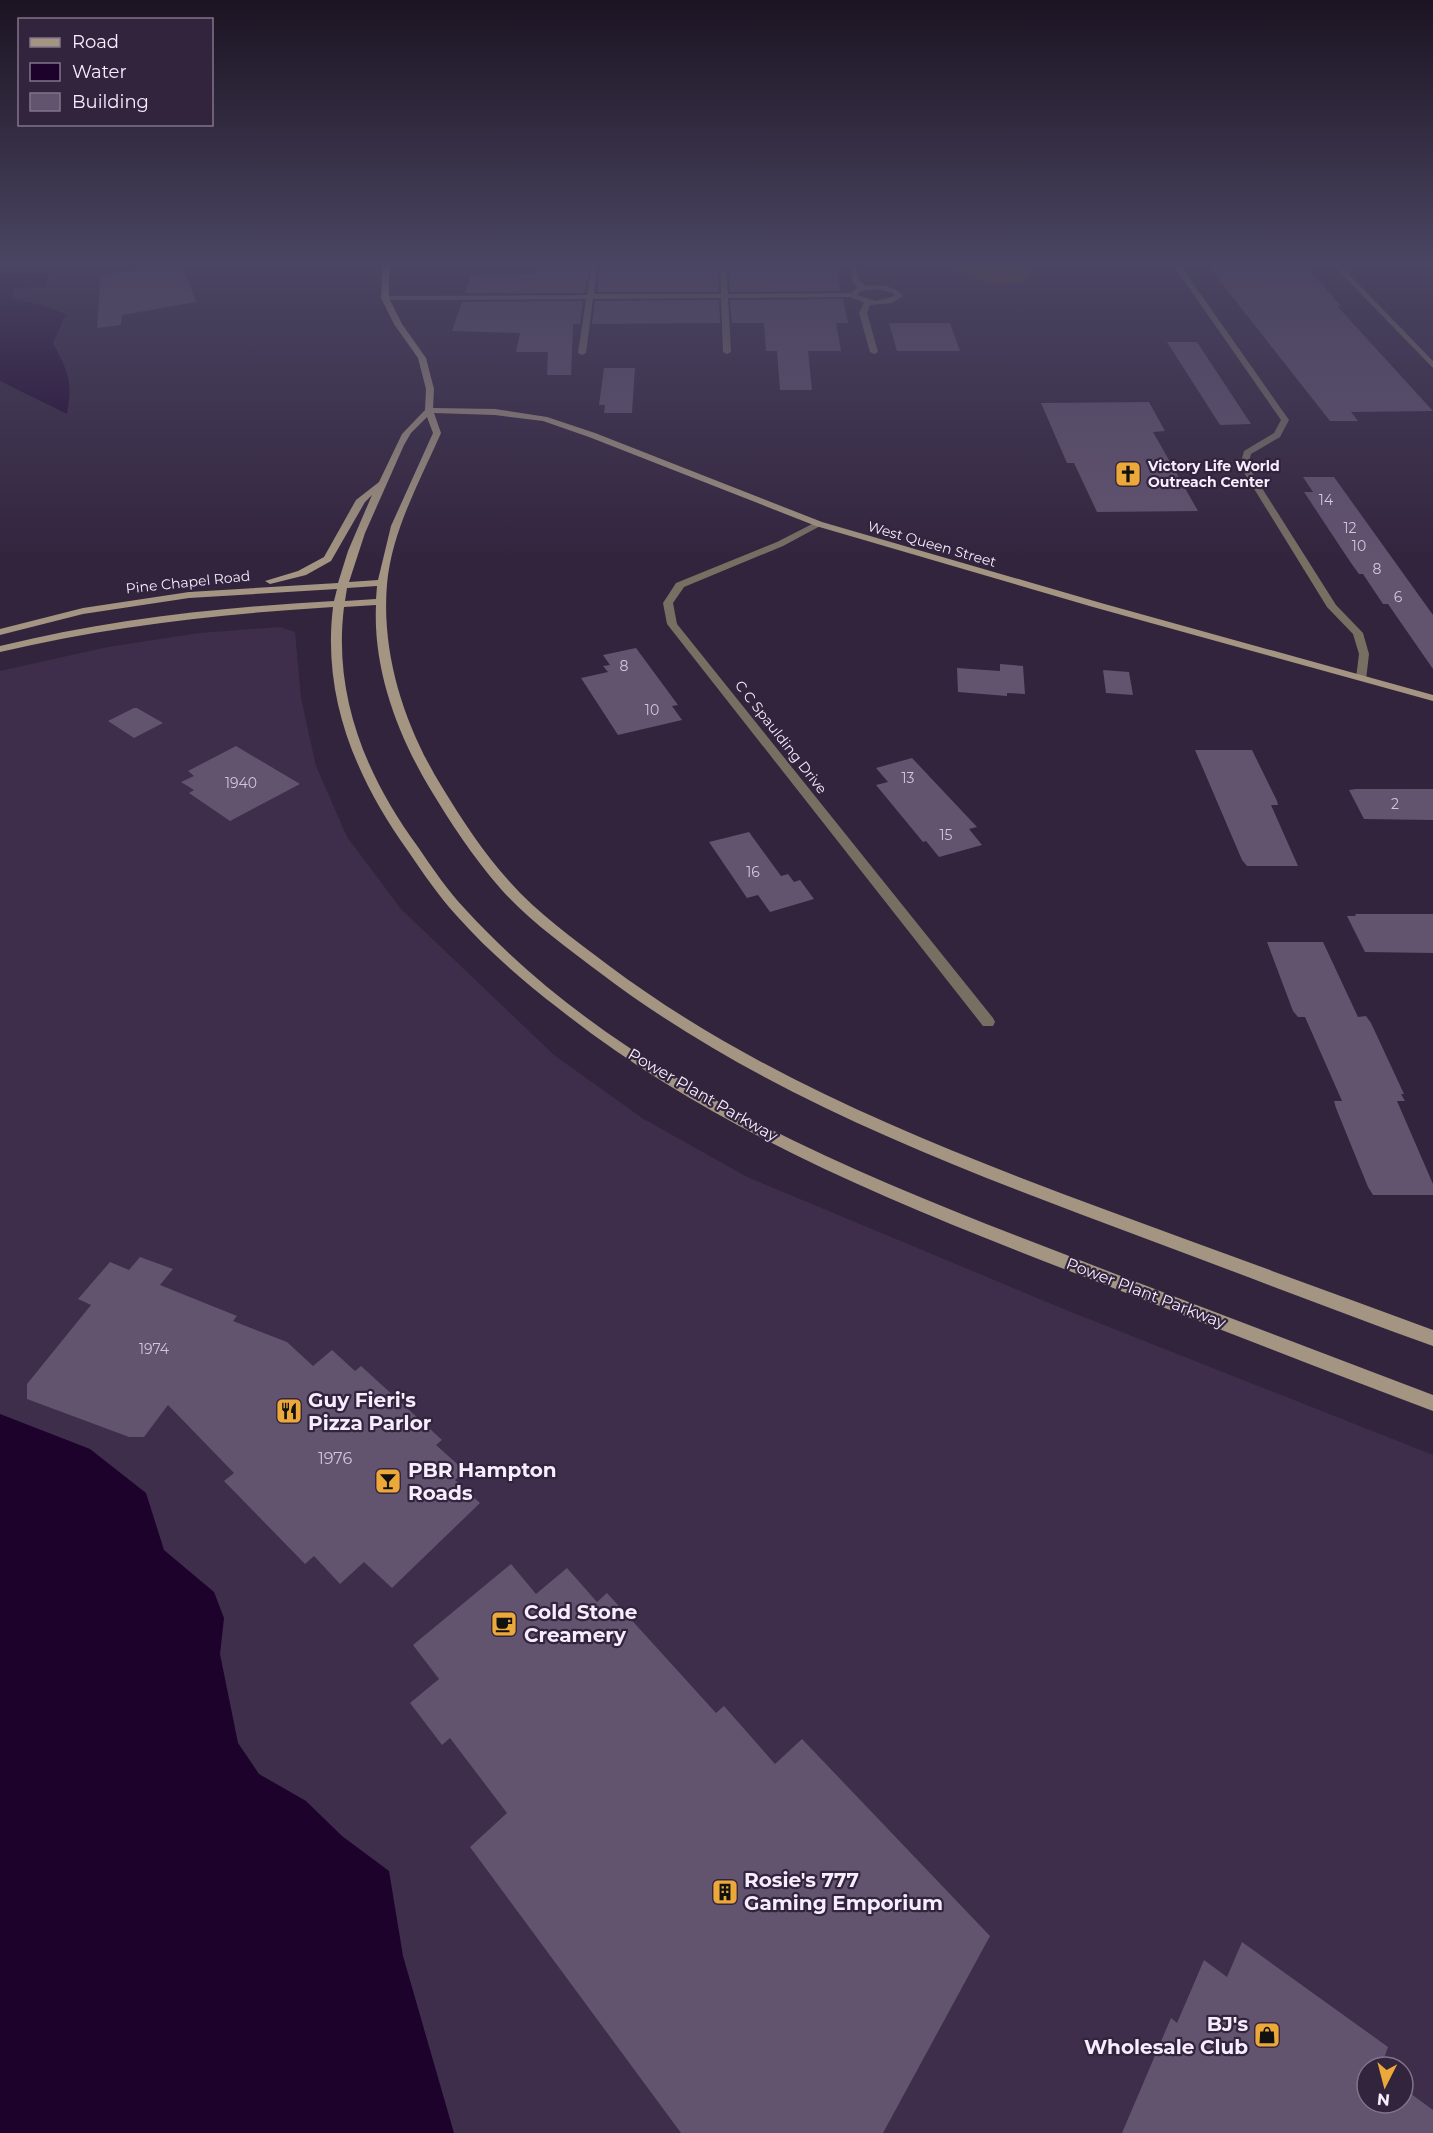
<svg xmlns="http://www.w3.org/2000/svg" width="1433" height="2133" viewBox="0 0 1433 2133" font-family="Montserrat,sans-serif">
  <style>
    .built { fill: #3f2d4c; fill-rule: evenodd }
    .green { fill: #5f4007 }
    .water { fill: #1d032c }
    .building { fill: #62536f }
    .lines { fill: none; stroke-linecap: round; stroke-linejoin: round }
    .street { fill: #786f63; fill-rule: evenodd }
    .secondary { fill: #a39581; fill-rule: evenodd }
    .labels { text-anchor: middle; dominant-baseline: central; stroke-width: 4.5; stroke-linejoin: round; paint-order: stroke }
    .far-poi-label { font-size: 14px; font-weight: bold; fill: #f6edfe; stroke: #33243d; text-anchor: start }
    .number-label { font-size: 14px; fill: #d1c6da }
    .far-street-label { font-size: 14px; fill: #f6edfe; stroke: #33243d }
    .street-label { font-size: 16px; fill: #f6edfe; stroke: #33243d }
    .near-number-label { font-size: 16px; fill: #d1c6da }
    .near-poi-label { font-size: 20px; font-weight: bold; fill: #f6edfe; stroke: #33243d; text-anchor: start }
  </style>
  <rect width="100%" height="100%" fill="#33243d"/>
  <path class="built" d="M280,627L295,632L301,698L316,766L347,837L401,909L554,1055L642,1118L747,1177L1066,1310L1433,1455V2133H0V671L108,647L199,633ZM1367,2067H1403V2103H1367Z"/>
  <path class="green" d="M942,262H1053L1031,267L1025,281C994,290 969,280 942,262Z"/>
  <g class="water">
    <path d="M0,262H53L45,287L13,289V299L38,304L66,314L53,343C68,371 73,382 67,414L0,381Z"/>
    <polygon points="0,1414 90,1449 146,1493 164,1550 214,1592 224,1618 220,1654 238,1743 259,1774 306,1801 342,1836 389,1871 403,1956 454,2133 0,2133"/>
  </g>
  <g class="building">
    <polygon points="743,262 781,262 782,269 836,269 841,291 730,292 729,269 744,269"/>
    <polygon points="1205,262 1298,262 1305,265 1341,306 1337,306 1433,411 1351,412 1358,421 1330,421"/>
    <polygon points="183,267 196,302 122,315 121,325 97,328 101,274"/>
    <polygon points="678,269 718,269 719,292 597,292 599,270"/>
    <polygon points="537,270 589,270 585,293 465,293 471,275 536,274"/>
    <polygon points="843,299 848,323 836,323 841,351 808,351 812,390 780,390 777,351 766,351 764,323 732,323 730,300"/>
    <polygon points="719,300 720,323 592,324 595,301"/>
    <polygon points="583,301 580,324 573,324 571,375 547,375 548,352 516,352 520,333 452,331 462,302"/>
    <polygon points="889,323 950,323 960,351 897,351"/>
    <polygon points="1167,342 1197,342 1251,424 1220,425"/>
    <polygon points="604,368 635,368 632,413 604,413 605,405 599,405"/>
    <polygon points="1149,402 1165,431 1153,432 1198,511 1097,512 1074,463 1067,463 1041,403"/>
    <polygon points="1303,477 1334,477 1433,615 1433,669 1388,604 1383,604 1363,574 1359,574 1351,563 1304,492 1313,492"/>
    <polygon points="636,648 678,705 672,706 682,720 618,735 581,678 608,672 603,666 610,665 603,655"/>
    <polygon points="1000,664 1023,666 1025,694 1007,693 1007,696 958,692 957,668 1000,671"/>
    <polygon points="1103,670 1129,672 1133,695 1106,693"/>
    <polygon points="134,708 137,708 163,723 134,738 108,721"/>
    <polygon points="236,746 300,784 230,821 189,793 194,790 181,782 194,776 188,771"/>
    <polygon points="1195,750 1252,750 1277,801 1278,805 1271,805 1298,866 1247,866 1242,860"/>
    <polygon points="912,758 977,827 969,829 982,845 939,857 926,841 923,842 876,785 888,782 876,768"/>
    <polygon points="1356,789 1433,789 1433,820 1364,819 1349,790"/>
    <polygon points="749,832 781,876 788,874 794,882 800,880 814,899 770,912 758,895 747,898 709,842"/>
    <polygon points="1355,914 1433,914 1433,953 1365,952 1347,916 1356,916"/>
    <polygon points="1267,942 1323,942 1358,1017 1366,1016 1371,1023 1404,1094 1401,1094 1405,1101 1397,1101 1433,1184 1433,1195 1373,1195 1368,1187 1336,1108 1334,1101 1342,1101 1305,1017 1298,1017 1293,1011"/>
    <polygon points="140,1257 173,1269 160,1285 237,1316 233,1321 287,1342 313,1366 332,1350 355,1371 361,1366 442,1440 436,1445 465,1471 455,1480 480,1503 392,1588 364,1562 340,1584 314,1556 305,1564 224,1481 234,1473 168,1405 144,1437 129,1437 27,1399 27,1384 91,1305 78,1299 110,1262 129,1270"/>
    <polygon points="511,1564 536,1594 567,1568 597,1602 607,1593 716,1713 724,1706 775,1764 802,1739 990,1936 883,2133 681,2133 470,1847 507,1813 450,1738 442,1745 410,1703 439,1679 413,1645"/>
    <polygon points="1242,1942 1388,2047 1381,2067 1367,2067 1367,2103 1403,2103 1403,2088 1433,2110 1433,2133 1122,2133 1171,2018 1177,2023 1204,1960 1227,1977"/>
  </g>
  <g class="lines">
    <g class="street">
      <path d="M592,262H598L594,294H721L720,262H726L728,294L851,293L858,287L853,283L850,267L853,265L856,267L860,282L866,286C879,285 894,285 903,296L892,303L870,305L867,313L878,352L874,354L870,352L859,313L864,303L851,297L728,298L731,352L727,354L723,352L721,298L593,299L586,353L582,355L578,353L586,299L385,300L381,298L385,296L587,295ZM877,289L893,293L895,296L876,301L857,295L861,291Z"/>
      <polygon points="1171,262 1178,262 1289,420 1280,437 1251,454 1248,466 1336,605 1363,633 1369,654 1366,680 1362,681 1356,678 1359,654 1353,634 1327,607 1240,466 1244,451 1274,433 1281,420"/>
      <polygon points="1330,262 1337,262 1433,361 1433,368"/>
      <polygon points="816,522 824,524 783,546 684,587 673,603 677,624 993,1018 995,1022 993,1026 983,1026 667,624 663,603 676,583 777,542"/>
    </g>
    <path class="secondary" d="M383,262H389V298L402,324L426,358L434,389L433,408L495,409L547,417L595,433L822,522L1101,603L1433,695V701L1093,607L816,526L589,437L543,421L495,415L434,413L441,433C420,481 392,530 387,584C381,655 405,727 442,787C462,820 483,852 509,881C537,913 574,939 608,965C759,1078 934,1146 1109,1211C1217,1251 1325,1290 1433,1330V1346C1336,1311 1241,1274 1144,1238C955,1167 762,1096 599,972C565,946 528,920 500,888C473,857 450,822 429,787C397,733 373,669 376,605L344,607C333,696 366,776 418,847C433,869 448,891 466,910C624,1082 851,1172 1064,1254C1187,1302 1310,1348 1433,1395V1411C1328,1372 1225,1331 1121,1291C925,1215 724,1140 558,1008C522,980 486,949 456,915C438,895 423,873 408,851C356,778 322,698 333,607C220,614 110,626 0,652V646C110,619 221,607 334,601L337,589L189,598L83,614L0,635V629L83,608L189,592L338,583L348,551L372,495L365,502L331,561L306,575L270,584L265,581L298,571L324,557L356,500L379,482L402,434L425,410L426,389L418,358L394,324L381,298ZM427,417L433,433L391,526L378,580L349,582L365,533L404,445L411,433ZM377,586L376,599L345,601L347,588Z"/>
  </g>
  <linearGradient id="sky" x2="0" y2="1"><stop stop-color="#1c1422"/><stop offset="0.47" stop-color="#4a4562"/><stop offset="1" stop-color="#4a4562" stop-opacity="0"/></linearGradient>
  <rect width="1433" height="561" fill="url(#sky)"/>
  <defs>
    <symbol id="church-square" viewBox="-11 -11 22 22"><rect x="-9" y="-9" width="18" height="18" rx="4" fill="#eca93a" stroke="#33243d"/><path d="M-1.2-6h2.4v3.5h3.3v2.4h-3.3V6h-2.4V-.1h-3.3v-2.4h3.3Z" fill="#111"/></symbol>
    <symbol id="restaurant-square" viewBox="-11 -11 22 22"><rect x="-9" y="-9" width="18" height="18" rx="4" fill="#eca93a" stroke="#33243d"/><path d="M-5-6h1v4h1v-4h1v4h1v-4h1v5L-1.5 .5V6h-2V.5L-5-1ZM5-6V6H3V1.5H1.5Q1.5-4 5-6Z" fill="#111"/></symbol>
    <symbol id="bar-square" viewBox="-11 -11 22 22"><rect x="-9" y="-9" width="18" height="18" rx="4" fill="#eca93a" stroke="#33243d"/><path d="M-6-5H6L.8 .8V4.5H3.5V6h-7V4.5H-.8V.8Z" fill="#111"/></symbol>
    <symbol id="cafe-square" viewBox="-11 -11 22 22"><rect x="-9" y="-9" width="18" height="18" rx="4" fill="#eca93a" stroke="#33243d"/><path d="M-5.5-4.5H6V0H3Q3 3.5 0 3.5H-2.5Q-5.5 3.5-5.5 0ZM3-3.2v2h1.7v-2ZM-6 4.5H4V6H-6Z" fill="#111"/></symbol>
    <symbol id="building-square" viewBox="-11 -11 22 22"><rect x="-9" y="-9" width="18" height="18" rx="4" fill="#eca93a" stroke="#33243d"/><path d="M-4-6H4V6H1V3H-1V6H-4ZM-2.5-4.3h1.7v1.8h-1.7ZM.8-4.3h1.7v1.8H.8ZM-2.5-1h1.7V.8h-1.7ZM.8-1h1.7V.8H.8Z" fill="#111"/></symbol>
    <symbol id="shop-square" viewBox="-11 -11 22 22"><rect x="-9" y="-9" width="18" height="18" rx="4" fill="#eca93a" stroke="#33243d"/><path d="M-5-2.5h2.3a2.7 3.5 0 0 1 5.4 0H5L5.5 6h-11ZM-1.5-2.5h3a1.5 2.3 0 0 0-3 0Z" fill="#111"/></symbol>
  </defs>
  <g fill-rule="evenodd">
    <use href="#church-square" x="1113" y="459" width="30" height="30"/>
    <use href="#restaurant-square" x="274" y="1396" width="30" height="30"/>
    <use href="#bar-square" x="373" y="1466" width="30" height="30"/>
    <use href="#cafe-square" x="489" y="1609" width="30" height="30"/>
    <use href="#building-square" x="710" y="1877" width="30" height="30"/>
    <use href="#shop-square" x="1252" y="2020" width="30" height="30"/>
  </g>
  <g class="labels">
    <g class="far-poi-label">
      <text x="1148" y="466">Victory Life World<tspan x="1148" dy="16">Outreach Center</tspan></text>
    </g>
    <g class="number-label">
      <text x="1326" y="500">14</text>
      <text x="1350" y="528">12</text>
      <text x="1359" y="546">10</text>
      <text x="1377" y="569">8</text>
      <text x="1398" y="597">6</text>
      <text x="624" y="666">8</text>
      <text x="652" y="710">10</text>
      <text x="908" y="778">13</text>
      <text x="241" y="783">1940</text>
      <text x="1395" y="804">2</text>
      <text x="946" y="835">15</text>
      <text x="753" y="872">16</text>
      <text x="154" y="1349">1974</text>
    </g>
    <g class="far-street-label">
      <text transform="translate(932 544) rotate(16)">West Queen Street</text>
      <text transform="translate(188 582) rotate(-6)">Pine Chapel Road</text>
      <text transform="translate(781 737) rotate(52)">C C Spaulding Drive</text>
    </g>
    <g class="street-label">
      <text transform="translate(703 1095) rotate(30)">Power Plant Parkway</text>
      <text transform="translate(1146 1293) rotate(21)">Power Plant Parkway</text>
    </g>
    <g class="near-number-label">
      <text x="335" y="1458">1976</text>
    </g>
    <g class="near-poi-label">
      <text x="308" y="1400">Guy Fieri's<tspan x="308" dy="23">Pizza Parlor</tspan></text>
      <text x="408" y="1470">PBR Hampton<tspan x="408" dy="23">Roads</tspan></text>
      <text x="524" y="1612">Cold Stone<tspan x="524" dy="23">Creamery</tspan></text>
      <text x="744" y="1880">Rosie's 777<tspan x="744" dy="23">Gaming Emporium</tspan></text>
      <text x="1248" y="2024" text-anchor="end">BJ's<tspan x="1248" dy="23">Wholesale Club</tspan></text>
    </g>
  </g>
  <rect x="18" y="18" width="195" height="108" fill="#33243d" stroke="#81748a" stroke-width="1.5"/>
  <rect x="30" y="38" width="30" height="9" fill="#a39581" stroke="#81748a" stroke-width="1.5"/>
  <text x="72" y="48" font-size="18" fill="#f6edfe">Road</text>
  <rect x="30" y="63" width="30" height="18" fill="#1d032c" stroke="#81748a" stroke-width="1.5"/>
  <text x="72" y="78" font-size="18" fill="#f6edfe">Water</text>
  <rect x="30" y="93" width="30" height="18" fill="#62536f" stroke="#81748a" stroke-width="1.5"/>
  <text x="72" y="108" font-size="18" fill="#f6edfe">Building</text>
  <g transform="translate(1385 2085) rotate(186)"><circle r="28" fill="#33243d" stroke="#81748a" stroke-width="1.5"/>
  <path d="M0-4.5L10 22L0 15L-10 22Z" fill="#eca93a"/>
  <text y="-9" font-size="16" font-weight="bold" text-anchor="middle" fill="#f6edfe">N</text>
  </g>
</svg>
